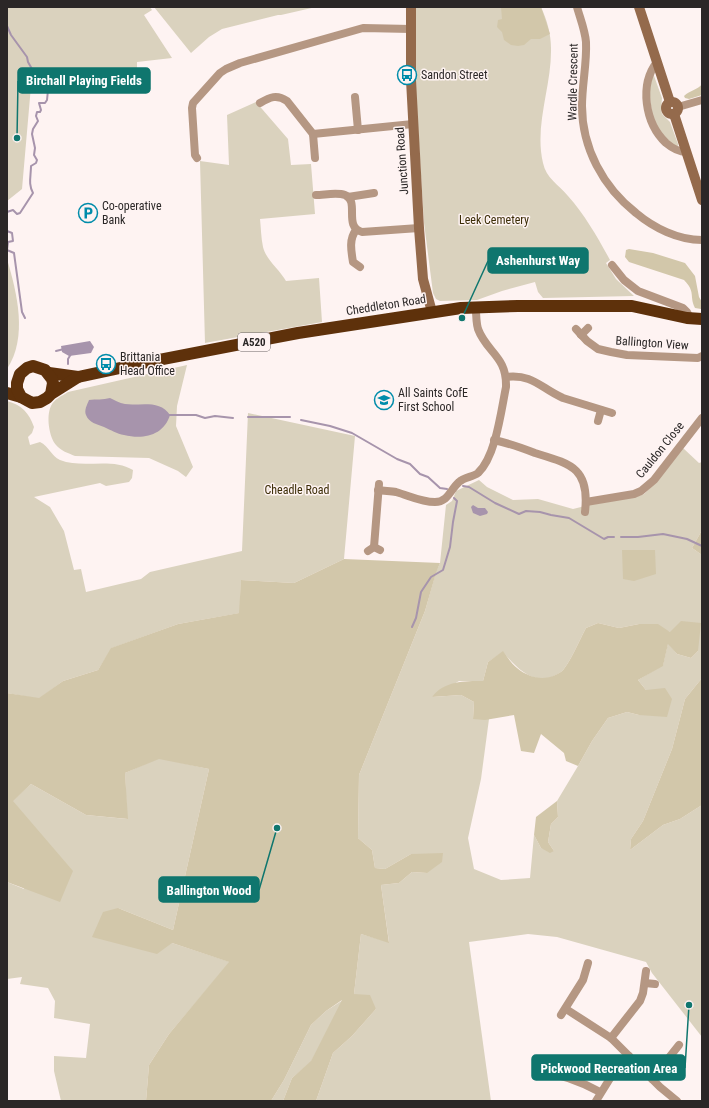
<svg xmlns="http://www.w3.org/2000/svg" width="709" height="1108" viewBox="0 0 709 1108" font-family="'Roboto Condensed',sans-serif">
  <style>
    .green { fill: #dad2be; fill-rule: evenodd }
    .forest { fill: #d2c7aa }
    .water { fill: #a794ac }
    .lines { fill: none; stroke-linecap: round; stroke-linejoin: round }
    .stream { stroke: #a794ac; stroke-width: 2 }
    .street { stroke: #b59783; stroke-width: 8 }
    .secondary { stroke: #946a4c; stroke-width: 10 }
    .highway { stroke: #5e310b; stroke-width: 12 }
    .labels { text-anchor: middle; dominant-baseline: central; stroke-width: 3; stroke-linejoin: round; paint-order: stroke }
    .shield { fill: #fef3f2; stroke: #6a6464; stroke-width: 1 }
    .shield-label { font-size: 11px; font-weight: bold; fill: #2b2727 }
    .poi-label { font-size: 12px; fill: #2b2727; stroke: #fef3f2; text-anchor: start }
    .street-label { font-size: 12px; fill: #2b2727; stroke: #fef3f2 }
    .park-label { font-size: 12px; fill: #3b2d06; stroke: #fef3f2 }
    .leader { fill: none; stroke: #0f766e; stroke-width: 1.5 }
    .callout-dot { fill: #0f766e; stroke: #fef3f2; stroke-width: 1.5 }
    .callout { fill: #0f766e; stroke: #0f766e; stroke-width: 1.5 }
    .callout-label { font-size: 13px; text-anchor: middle; font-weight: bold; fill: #fff }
  </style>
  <rect width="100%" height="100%" fill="#fef3f2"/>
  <g class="green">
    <polygon points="7,7 150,7 152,10 144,15 172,58 137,62 137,71 101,75 43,86 31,86 22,189 7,201"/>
    <polygon points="154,7 316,7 281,15 278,15 222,29 209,37 191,53"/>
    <path d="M416,7H541C547,20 551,34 551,48C552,86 534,125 543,163C546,178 559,185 568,196C585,215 598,238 610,260L606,263L616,279L634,296L543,298L538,292L535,282L502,291L477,300L440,301L436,299L433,293L424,223L415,80Z"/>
    <polygon points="653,73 662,98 661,109 662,114 670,122 678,144 678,146 676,147 663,136 653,120 649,91"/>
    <path d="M256,102L288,139L291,165L311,164L315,214L260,219C261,228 261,238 263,247C266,260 280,270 286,281L319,278L322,322L205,343L200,161L229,165L227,115Z"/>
    <path d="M7,259C17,293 28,337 7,369Z"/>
    <path d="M187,365L177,406L176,426L193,467L186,477L178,471L149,458L75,456C68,453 61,451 56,445C49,437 46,416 51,406C54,399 62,396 68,392Z"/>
    <path d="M7,401C22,405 29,413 34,427L32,433L28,437L30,445L40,442C49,446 51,456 60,460C83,469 112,457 133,470L132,478L129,482L106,486L100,483L34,497L50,507L64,531L74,570L81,569L86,592L141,579L150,572L242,551L248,413L355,436L344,559L294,583L241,580L240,613L178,624L112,648L98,670L63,681L39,699L7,693Z"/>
    <path d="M683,448L699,463L702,462V530L692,548L702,555V678L685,699L672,749L643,821L631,839L630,850L663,825L680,819L702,805V1037L652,973L646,962L557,937L528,934L469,942L491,1101H316L333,1053L352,1036L376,1009L354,994L361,934L389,942L381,885L399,883L412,872L427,873L411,854L385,869L375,868L372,850L358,838L359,775L425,611L436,572L440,563L446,505L452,501L456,491L479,480L487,487L513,500L538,499L573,509L589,505L636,497L644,494L658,480ZM598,623L619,628L639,624L670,632L698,651L691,658L677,654L668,643L663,665L638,680L646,690L639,715L627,712L608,718L592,741L578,766L557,801L558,817L551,824L548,842L554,851L541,848L534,835L530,878L501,880L474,869L468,838L481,779L489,719H473L474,702L461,695L432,697L459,681H483L488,662L503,652C518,670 538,690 562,671C569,665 581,637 586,628Z"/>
    <polygon points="159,758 209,769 173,930 118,908 172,943 230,962 169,1034 149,1065 146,1101 61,1101 54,1071 54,1056 86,1058 90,1024 54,1018 55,1001 48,988 20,984 22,977 7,979 7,882 24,889 12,801 31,784 86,815 127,819 125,773"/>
    <polygon points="343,1000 311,1062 292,1078 283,1101 271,1101 284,1080 311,1025 326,1011"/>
  </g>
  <g class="forest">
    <polygon points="501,7 541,7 550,34 540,39 531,39 524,45 518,46 511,45 504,40 502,32 497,27 498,20 502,19"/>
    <path d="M702,84V95L689,99L685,98L684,96C690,90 698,90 702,84Z"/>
    <path d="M629,249L653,253L685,263L695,276L699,297L702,302L701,309L695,308C689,296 696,292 684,280L629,262L625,257L626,250Z"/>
    <polygon points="702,530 702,555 692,548"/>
    <polygon points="622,550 655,550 656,574 634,581 623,579"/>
    <polygon points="344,559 440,563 436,573 425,611 359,775 358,838 372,850 375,868 385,869 411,854 443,853 442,862 427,873 412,872 399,883 381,885 389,943 361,934 354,994 370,995 376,1009 352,1036 333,1053 316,1101 283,1101 292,1078 311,1061 342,1000 326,1011 311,1025 284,1080 271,1101 146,1101 149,1065 169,1034 229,962 172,943 157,954 92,937 103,912 118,908 173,930 209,769 159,759 125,773 128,819 86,815 31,784 13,801 73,871 60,902 7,882 7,693 39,698 63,681 98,670 111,648 178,624 239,613 241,580 294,583"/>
    <path d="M681,621L701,623L698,651L691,658L677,654L668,644L663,666L638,680L646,690L665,688L672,699L667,717L639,715L627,712L608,718L592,741L578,766L566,761L564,753L541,734L534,753L521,751L514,715L485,720L473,719L474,702L461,695L432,697C444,681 464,681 483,681L488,662L503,651C507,657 512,664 517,668C530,679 548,682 562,671C569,665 581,637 586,628L598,623L619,628L639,624H658L670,632Z"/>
    <polygon points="702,678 702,805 680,819 663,825 630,850 631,839 643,821 672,749 685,699"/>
    <polygon points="557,801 558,817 551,824 548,842 554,851 550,853 541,848 534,835 536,817"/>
  </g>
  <g class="water">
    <polygon points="90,341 94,347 91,353 69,356 62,352 61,346"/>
    <path d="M110,398C115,400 119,403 125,404C140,406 160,399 170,415C164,435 144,440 124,435C117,434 111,430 104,427C97,424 89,423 86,415C84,410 87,405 89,400C96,399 103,400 110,398Z"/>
    <polygon points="473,505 478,508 485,508 488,512 487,514 480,516 473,513 471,507"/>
  </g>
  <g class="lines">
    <g class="stream">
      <path d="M7,26L11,35L27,57L28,62L40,83L41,89L48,90L47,100L45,103H39L41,110L40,112H37L36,116L38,121L33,129L32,134L35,148L34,155L37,160L36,163L31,166C31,176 28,184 33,193L20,213L17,214L13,210L7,212"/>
      <polyline points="7,231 12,233 13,241 8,242 7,250 14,253 22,312 25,318"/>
      <polyline points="56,351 64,349"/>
      <polyline points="68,364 68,359 71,354"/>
      <polyline points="169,415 196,415 205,418 215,416 233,418"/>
      <polyline points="248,417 290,417"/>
      <polyline points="301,420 330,426 352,433 397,459 410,464 420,474 428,477 440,488 447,489"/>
      <polyline points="463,486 469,487 495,503 519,514 526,511 540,512 551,515 569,518 604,539 608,537 614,537"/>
      <polyline points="621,537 638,537 663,534 687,539 702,546"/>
      <polyline points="412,627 416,618 421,592 431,577 443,570 450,547 453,522 457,501 454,498"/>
    </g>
    <g class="street">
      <path d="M577,7C580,18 585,30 586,42C587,64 582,84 582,106C582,148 603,187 636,213C654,228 678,240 702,240"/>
      <path d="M657,62C639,85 645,123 666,143C672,148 678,152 686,152"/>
      <polyline points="355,97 358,130"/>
      <path d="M260,103C270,97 277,94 287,101L313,134L315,158"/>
      <polyline points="678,107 702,100"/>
      <polyline points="313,134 413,124"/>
      <polyline points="197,158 195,155 192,108 193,103 220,73 226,69 240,63 363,28 411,29"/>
      <path d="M316,195C324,195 337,192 345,195C360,201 343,227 362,232L419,228"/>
      <polyline points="348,197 374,193"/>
      <path d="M356,230C349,239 351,250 353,262L360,267"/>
      <polyline points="612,265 624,280 638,291 683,308 687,312 690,318"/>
      <polyline points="576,329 587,341 598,349 611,352 627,355 698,358 702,356"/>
      <polyline points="581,335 588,328"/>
      <path d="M506,377C534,374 540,388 563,398L612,413"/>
      <polyline points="598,421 601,410"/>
      <path d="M494,440C508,443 522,448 535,453C571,464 590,468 585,512"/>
      <path d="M378,490C384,491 391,491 396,492C410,496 421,502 435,502C448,502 450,490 459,482C464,477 473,477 478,473C496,456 501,411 506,387C507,356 487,353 478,329C476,322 476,314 476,307"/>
      <polyline points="586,502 634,494 641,491 654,480 702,418"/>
      <polyline points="374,547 379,484"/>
      <polyline points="368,551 374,547 380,550"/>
      <polyline points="645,983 655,984"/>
      <polyline points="566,1009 611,1038 660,1087 677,1101"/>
      <polyline points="561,1015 583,980 588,963"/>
      <polyline points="611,1038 640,1001 643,993 646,971"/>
      <path d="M537,1071C561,1074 580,1081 600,1092"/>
      <polyline points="652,1079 679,1045"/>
      <polyline points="596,1101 614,1072 629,1056"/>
    </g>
    <g class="secondary">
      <polyline points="411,7 411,80 419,228 423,279 432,312"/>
      <polyline points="639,7 670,102"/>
      <circle cx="672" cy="108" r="6"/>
      <polyline points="674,114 702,200"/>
    </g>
    <g class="highway">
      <polyline points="49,373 78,377"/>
      <polyline points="7,393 21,397"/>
      <polyline points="51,394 53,383 52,379 45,370 33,366 27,368 20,374 17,383 17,389 21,397 32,403 40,402 47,398 51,394 78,377 148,362 298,333 461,308 518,306 632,306 687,318 702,319"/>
    </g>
  </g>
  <defs>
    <symbol id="bus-ring" viewBox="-11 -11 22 22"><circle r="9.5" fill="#fef3f2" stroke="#008caa" stroke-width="1.5"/><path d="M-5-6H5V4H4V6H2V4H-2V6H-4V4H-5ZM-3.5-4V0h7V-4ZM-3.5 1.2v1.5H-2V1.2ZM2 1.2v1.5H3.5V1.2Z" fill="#008caa"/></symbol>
    <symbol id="parking-ring" viewBox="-11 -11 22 22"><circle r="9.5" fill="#fef3f2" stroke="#008caa" stroke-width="1.5"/><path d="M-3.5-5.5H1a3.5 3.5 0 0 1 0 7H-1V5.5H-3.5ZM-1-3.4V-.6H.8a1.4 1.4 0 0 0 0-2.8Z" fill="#008caa"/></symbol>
    <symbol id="school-ring" viewBox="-11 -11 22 22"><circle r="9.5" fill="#fef3f2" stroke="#008caa" stroke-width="1.5"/><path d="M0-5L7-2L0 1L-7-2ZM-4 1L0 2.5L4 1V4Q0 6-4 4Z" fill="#008caa"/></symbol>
  </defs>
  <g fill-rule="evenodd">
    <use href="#bus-ring" x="396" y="64" width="22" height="22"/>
    <use href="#parking-ring" x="77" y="202" width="22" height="22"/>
    <use href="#bus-ring" x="95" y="353" width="22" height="22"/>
    <use href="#school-ring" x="373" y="389" width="22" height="22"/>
  </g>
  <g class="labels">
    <rect class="shield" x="238" y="333" width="32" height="18" rx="3"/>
    <g class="shield-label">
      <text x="254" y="342">A520</text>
    </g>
    <g class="poi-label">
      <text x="421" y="75">Sandon Street</text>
      <text x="102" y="206">Co-operative<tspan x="102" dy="14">Bank</tspan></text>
      <text x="120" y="357">Brittania<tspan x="120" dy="14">Head Office</tspan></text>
      <text x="398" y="393">All Saints CofE<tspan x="398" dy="14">First School</tspan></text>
    </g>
    <g class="street-label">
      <text transform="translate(573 82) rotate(-89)">Wardle Crescent</text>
      <text transform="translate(402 161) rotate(-94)">Junction Road</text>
      <text transform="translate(386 305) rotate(-9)">Cheddleton Road</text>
      <text transform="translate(652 343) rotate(4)">Ballington View</text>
      <text transform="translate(660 450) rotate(-51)">Cauldon Close</text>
    </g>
    <g class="park-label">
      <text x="494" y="220">Leek Cemetery</text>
      <text x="297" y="490">Cheadle Road</text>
    </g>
  </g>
  <path class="leader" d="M17 138L18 81M462 318L488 261M277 828L259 890M689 1005L685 1068"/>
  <g class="callout-dot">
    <circle cx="17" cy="138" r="4"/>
    <circle cx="462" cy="318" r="4"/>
    <circle cx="277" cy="828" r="4"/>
    <circle cx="689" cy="1005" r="4"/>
  </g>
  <g class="callout">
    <rect x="18" y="68" width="132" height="25" rx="4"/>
    <rect x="488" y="248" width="100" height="25" rx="4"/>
    <rect x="159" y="877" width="100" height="25" rx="4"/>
    <rect x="532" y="1055" width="153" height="25" rx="4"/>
  </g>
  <g class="callout-label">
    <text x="84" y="85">Birchall Playing Fields</text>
    <text x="538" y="265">Ashenhurst Way</text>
    <text x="209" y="895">Ballington Wood</text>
    <text x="609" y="1073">Pickwood Recreation Area</text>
  </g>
  <rect width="709" height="1108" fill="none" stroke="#2b2727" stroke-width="16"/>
</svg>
